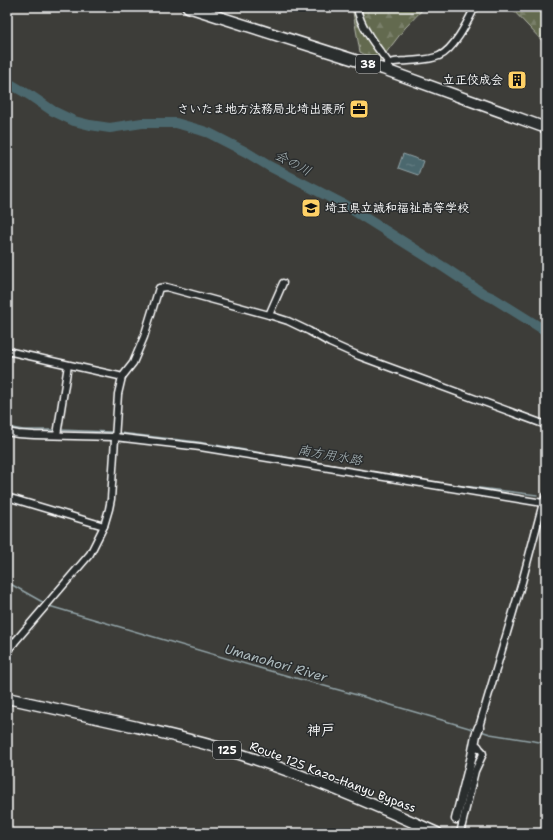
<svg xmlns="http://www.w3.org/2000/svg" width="553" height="840" viewBox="0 0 553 840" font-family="'Shantell Sans','Klee One',sans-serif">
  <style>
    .forest { fill: url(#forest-firs); stroke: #b1b4a8 }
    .water { fill: url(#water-ripples); stroke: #93a4a8 }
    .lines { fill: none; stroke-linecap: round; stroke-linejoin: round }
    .stream { stroke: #93a4a8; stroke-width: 1.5 }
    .river { stroke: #4b686e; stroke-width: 10 }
    .minor-tunnel { stroke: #5a5a57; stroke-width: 6; stroke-dasharray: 6 3; stroke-linecap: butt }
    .minor-casing { stroke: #fff; stroke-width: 9 }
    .tertiary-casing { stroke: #fff; stroke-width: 11 }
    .primary-casing { stroke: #fff; stroke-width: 13 }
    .trunk-casing { stroke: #fff; stroke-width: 13 }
    .minor { stroke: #2a2d2e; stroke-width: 6 }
    .tertiary { stroke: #2a2d2e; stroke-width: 8 }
    .primary { stroke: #2a2d2e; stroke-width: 10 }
    .trunk { stroke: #2a2d2e; stroke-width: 10 }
    .labels { text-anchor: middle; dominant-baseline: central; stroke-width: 3; stroke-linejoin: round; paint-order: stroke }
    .shield { fill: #2a2d2e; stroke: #bfc0c0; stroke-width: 1 }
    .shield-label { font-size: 11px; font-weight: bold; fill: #fff }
    .poi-label { font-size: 12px; font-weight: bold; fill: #fff; stroke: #2a2d2e; text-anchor: end }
    .street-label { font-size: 12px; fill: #fff; stroke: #2a2d2e }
    .water-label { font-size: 13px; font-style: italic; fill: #aebbbe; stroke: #2a2d2e }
    .quarter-label { font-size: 14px; font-weight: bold; fill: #fff; stroke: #2a2d2e }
  </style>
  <defs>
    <pattern id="forest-firs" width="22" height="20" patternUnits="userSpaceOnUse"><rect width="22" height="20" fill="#636a50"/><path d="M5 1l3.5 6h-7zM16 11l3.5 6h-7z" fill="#7a806a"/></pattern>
    <pattern id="water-ripples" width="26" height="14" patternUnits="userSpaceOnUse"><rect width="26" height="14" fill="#4b686e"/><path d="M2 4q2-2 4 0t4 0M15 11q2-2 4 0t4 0" fill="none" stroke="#667f84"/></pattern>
  </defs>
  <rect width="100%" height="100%" fill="#3d3d39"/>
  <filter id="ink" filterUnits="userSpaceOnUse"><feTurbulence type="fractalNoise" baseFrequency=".025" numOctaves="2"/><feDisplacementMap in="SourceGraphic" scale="8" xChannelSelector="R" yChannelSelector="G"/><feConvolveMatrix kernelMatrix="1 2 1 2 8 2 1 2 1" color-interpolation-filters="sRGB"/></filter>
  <g filter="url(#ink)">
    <g class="forest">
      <polygon points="352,7 425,7 405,28 379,62 360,52"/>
      <polygon points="510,7 546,7 546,45"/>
    </g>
    <polygon class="water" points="403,154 423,161 418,175 398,168"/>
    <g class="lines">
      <g class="stream">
        <polyline points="7,427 23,430 55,430"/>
        <polyline points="59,430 112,432"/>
        <polyline points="120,433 198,442 426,481"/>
        <polyline points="430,482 537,495"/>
        <polyline points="7,582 46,604"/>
        <polyline points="49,606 263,669 357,695 476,730"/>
        <polyline points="481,731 490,734 546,743"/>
      </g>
      <polyline class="river" points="7,82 31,96 53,111 74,121 90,125 110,128 142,123 176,123 200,130 209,133 246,152 269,166 343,204 445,268 484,294 493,298 546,331"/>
      <polyline class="minor-tunnel" points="453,833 456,819"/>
      <defs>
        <g id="minor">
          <path d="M357,7C359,25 377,48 389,63"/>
          <path d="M383,69C391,60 397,62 408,61C417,60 430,60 439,56C454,50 468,21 475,7"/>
          <polyline points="269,315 283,283"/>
          <polyline points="7,351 119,376 122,377"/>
          <polyline points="7,432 18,434 34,435 115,437 200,447 543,503"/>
          <polyline points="57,435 68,365"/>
          <polyline points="7,497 104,526"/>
          <polyline points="7,638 14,643"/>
          <polyline points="7,651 90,554 104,526 109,509 111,499 118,394 122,377 133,363 144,337 159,288 166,287 269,315 288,321 309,331 330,343 359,356 546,425"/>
          <polyline points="479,727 522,582 543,503 546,496"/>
          <polyline points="460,833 475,771 483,754 482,751 480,749 478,746 474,744"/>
        </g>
        <polyline id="tertiary" points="456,819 472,756 476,735 479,727"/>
        <polyline id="primary" points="188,7 383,69 546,128"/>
        <path id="trunk" d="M7,698C50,708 94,717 137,727C165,734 193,740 220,748C294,770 367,801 437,833"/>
      </defs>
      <use href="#minor" class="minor-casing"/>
      <use href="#tertiary" class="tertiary-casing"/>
      <use href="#primary" class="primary-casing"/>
      <use href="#trunk" class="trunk-casing"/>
      <use href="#minor" class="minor"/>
      <use href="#tertiary" class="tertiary"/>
      <use href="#primary" class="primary"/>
      <use href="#trunk" class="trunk"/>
    </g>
  </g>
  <defs>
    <symbol id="building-square" viewBox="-11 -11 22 22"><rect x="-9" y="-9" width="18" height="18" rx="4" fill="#ffd166" stroke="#2a2d2e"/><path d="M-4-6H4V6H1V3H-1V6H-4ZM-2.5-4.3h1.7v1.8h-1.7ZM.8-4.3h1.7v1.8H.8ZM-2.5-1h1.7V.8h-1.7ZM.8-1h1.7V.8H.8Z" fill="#111"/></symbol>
    <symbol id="office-square" viewBox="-11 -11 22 22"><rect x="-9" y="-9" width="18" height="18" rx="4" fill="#ffd166" stroke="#2a2d2e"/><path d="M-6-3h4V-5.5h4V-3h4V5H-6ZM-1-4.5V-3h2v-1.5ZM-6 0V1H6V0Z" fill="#111"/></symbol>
    <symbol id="school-square" viewBox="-11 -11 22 22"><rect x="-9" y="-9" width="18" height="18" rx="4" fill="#ffd166" stroke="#2a2d2e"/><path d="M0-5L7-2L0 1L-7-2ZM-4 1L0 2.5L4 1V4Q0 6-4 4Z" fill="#111"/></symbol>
  </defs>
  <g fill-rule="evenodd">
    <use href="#building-square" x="506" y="69" width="22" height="22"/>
    <use href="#office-square" x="348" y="98" width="22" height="22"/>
    <use href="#school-square" x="300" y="197" width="22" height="22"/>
  </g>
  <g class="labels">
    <g class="shield">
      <rect x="356" y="55" width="24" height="18" rx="3"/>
      <rect x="213" y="741" width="28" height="18" rx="3"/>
    </g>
    <g class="shield-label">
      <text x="368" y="64">38</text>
      <text x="227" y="750">125</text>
    </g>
    <g class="poi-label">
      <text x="503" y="80">立正佼成会</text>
      <text x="345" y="109">さいたま地方法務局北埼出張所</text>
      <text x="325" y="208" text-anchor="start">埼玉県立誠和福祉高等学校</text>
    </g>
    <g class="street-label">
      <text transform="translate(333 777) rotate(21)">Route 125 Kazo-Hanyu Bypass</text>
    </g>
    <g class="water-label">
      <text transform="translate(293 163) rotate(28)">会の川</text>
      <text transform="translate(330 455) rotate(10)">南方用水路</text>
      <text transform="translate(276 663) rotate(16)">Umanohori River</text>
    </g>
    <g class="quarter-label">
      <text x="321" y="730">神戸</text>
    </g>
  </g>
  <rect width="553" height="840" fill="none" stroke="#2a2d2e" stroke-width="24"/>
  <rect x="12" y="12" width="529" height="816" fill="none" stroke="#fff" stroke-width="1.5" filter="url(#ink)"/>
</svg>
